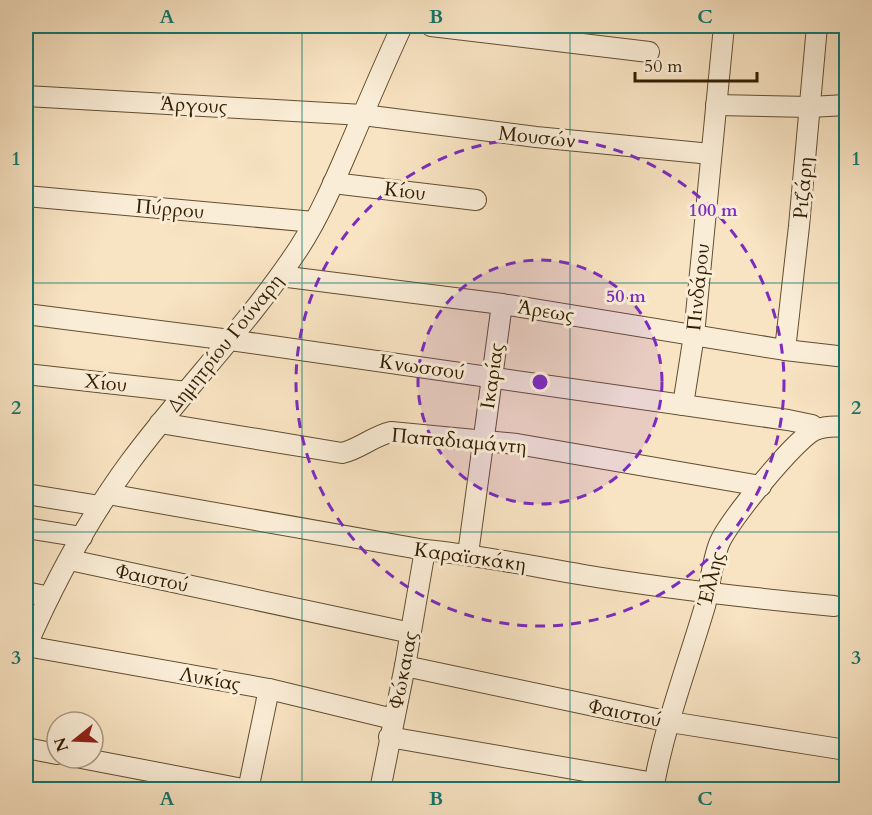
<svg xmlns="http://www.w3.org/2000/svg" width="872" height="815" viewBox="0 0 872 815" font-family="Cardo,serif">
  <style>
    .lines { fill: none; stroke-linecap: round; stroke-linejoin: round }
    .minor-casing { stroke: #634e30; stroke-width: 22 }
    .minor { stroke: #faedd7; stroke-width: 20 }
    .grid { fill: none; stroke: #0f766e; stroke-width: 1.5; stroke-opacity: 0.55 }
    .ring { fill: none; stroke: #7b2cbf; stroke-width: 3; stroke-dasharray: 10 8 }
    .labels { text-anchor: middle; dominant-baseline: central; stroke-width: 6; stroke-linejoin: round; paint-order: stroke }
    .street-label { font-size: 20px; fill: #311d00; stroke: #faedd7 }
    .centre { fill: #7b2cbf; stroke: #faedd7; stroke-width: 3 }
    .ring-label { font-size: 18px; text-anchor: middle; font-weight: bold; fill: #7b2cbf; stroke: #faedd7; stroke-width: 6; stroke-linejoin: round; paint-order: stroke }
    .neatline { fill: none; stroke: #0f766e; stroke-width: 2 }
    .grid-label { font-size: 20px; text-anchor: middle; font-weight: bold; fill: #0f766e }
  </style>
  <rect width="100%" height="100%" fill="#f8e3c2"/>
  <filter id="stains"><feTurbulence type="fractalNoise" baseFrequency=".00333" numOctaves="4"/><feColorMatrix values="0 0 0 0 .2 0 0 0 0 .09 0 0 0 0 .02 0 0 0 .5 -.17"/></filter>
  <radialGradient id="worn" r=".72"><stop offset=".6" stop-color="#630" stop-opacity="0"/><stop offset="1" stop-color="#630" stop-opacity=".3"/></radialGradient>
  <g class="lines">
    <defs>
      <g id="minor">
        <polyline points="431,26 649,52"/>
        <polyline points="26,96 363,115 536,137 711,154"/>
        <polyline points="716,105 810,107 846,105"/>
        <polyline points="333,183 476,200"/>
        <polyline points="26,196 314,222"/>
        <polyline points="280,276 502,304 785,350 846,357"/>
        <polyline points="26,314 230,340 788,420 812,425 817,429"/>
        <polyline points="785,350 799,226 817,26"/>
        <polyline points="26,374 187,392"/>
        <polyline points="683,405 694,335 724,26"/>
        <path d="M160,423L342,453C360,449 373,436 391,432L517,444L761,486"/>
        <polyline points="26,494 100,506"/>
        <path d="M108,494L425,550C479,555 531,566 584,575C667,589 750,598 834,606"/>
        <polyline points="26,528 82,537"/>
        <polyline points="468,554 502,304"/>
        <polyline points="70,560 411,633"/>
        <polyline points="26,592 49,597"/>
        <polyline points="26,646 269,689 393,719"/>
        <path d="M26,647C54,583 88,519 130,462C184,389 249,324 299,248C321,214 337,175 353,138C369,100 385,63 402,26"/>
        <polyline points="405,666 670,722 846,750"/>
        <polyline points="389,737 654,783"/>
        <polyline points="26,748 57,754"/>
        <polyline points="81,758 248,790"/>
        <polyline points="248,790 269,689"/>
        <polyline points="380,790 405,666 425,550"/>
        <path d="M653,790C664,727 687,667 705,606C710,586 712,562 719,544C727,523 796,438 815,430C825,426 836,426 846,427"/>
      </g>
    </defs>
    <use href="#minor" class="minor-casing"/>
    <use href="#minor" class="minor"/>
  </g>
  <path class="grid" d="M302,26V790M570,26V790M26,283H846M26,532H846"/>
  <circle cx="540" cy="382" r="122" fill="#7b2cbf" fill-opacity=".12"/>
  <g class="ring">
    <circle cx="540" cy="382" r="122"/>
    <circle cx="540" cy="382" r="244"/>
  </g>
  <g class="labels">
    <g class="street-label">
      <text transform="translate(194 105) rotate(3)">Άργους</text>
      <text transform="translate(537 137) rotate(6)">Μουσών</text>
      <text transform="translate(803 188) rotate(-85)">Ριζάρη</text>
      <text transform="translate(405 191) rotate(7)">Κίου</text>
      <text transform="translate(170 209) rotate(5)">Πύρρου</text>
      <text transform="translate(698 287) rotate(-84)">Πινδάρου</text>
      <text transform="translate(546 311) rotate(9)">Άρεως</text>
      <text transform="translate(225 343) rotate(-51)">Δημητρίου Γούναρη</text>
      <text transform="translate(422 367) rotate(8)">Κνωσσού</text>
      <text transform="translate(492 376) rotate(-82)">Ικαρίας</text>
      <text transform="translate(106 383) rotate(6)">Χίου</text>
      <text transform="translate(459 441) rotate(5)">Παπαδιαμάντη</text>
      <text transform="translate(470 557) rotate(8)">Καραϊσκάκη</text>
      <text transform="translate(152 578) rotate(12)">Φαιστού</text>
      <text transform="translate(711 579) rotate(-76)">Έλλης</text>
      <text transform="translate(403 670) rotate(-79)">Φώκαιας</text>
      <text transform="translate(210 679) rotate(10)">Λυκίας</text>
      <text transform="translate(625 713) rotate(12)">Φαιστού</text>
    </g>
  </g>
  <circle cx="540" cy="382" r="9" class="centre"/>
  <g class="ring-label">
    <text x="713" y="216">100 m</text>
    <text x="626" y="302">50 m</text>
  </g>
  <rect width="872" height="815" fill="none" stroke="#f8e3c2" stroke-width="66"/>
  <g transform="translate(75 740) rotate(252)"><circle r="28" fill="#faedd7" stroke="#aa9a81" stroke-width="1.5"/>
  <path d="M0-4.5L10 22L0 15L-10 22Z" fill="#8f2418"/>
  <text y="-9" font-size="16" font-weight="bold" text-anchor="middle" fill="#311d00">N</text>
  </g>
  <path d="M635 72v9h122v-9" fill="none" stroke="#311d00" stroke-width="3"/>
  <text x="644" y="72" font-size="18" fill="#311d00" stroke="#faedd7" stroke-width="4.5" paint-order="stroke">50 m</text>
  <rect x="33" y="33" width="806" height="749" class="neatline"/>
  <g class="grid-label">
    <text x="167" y="23">A</text>
    <text x="436" y="23">B</text>
    <text x="705" y="23">C</text>
    <text x="16" y="165">1</text>
    <text x="856" y="165">1</text>
    <text x="16" y="414">2</text>
    <text x="856" y="414">2</text>
    <text x="16" y="664">3</text>
    <text x="856" y="664">3</text>
    <text x="167" y="805">A</text>
    <text x="436" y="805">B</text>
    <text x="705" y="805">C</text>
  </g>
  <rect width="100%" height="100%" filter="url(#stains)"/>
  <rect width="100%" height="100%" fill="url(#worn)"/>
</svg>
